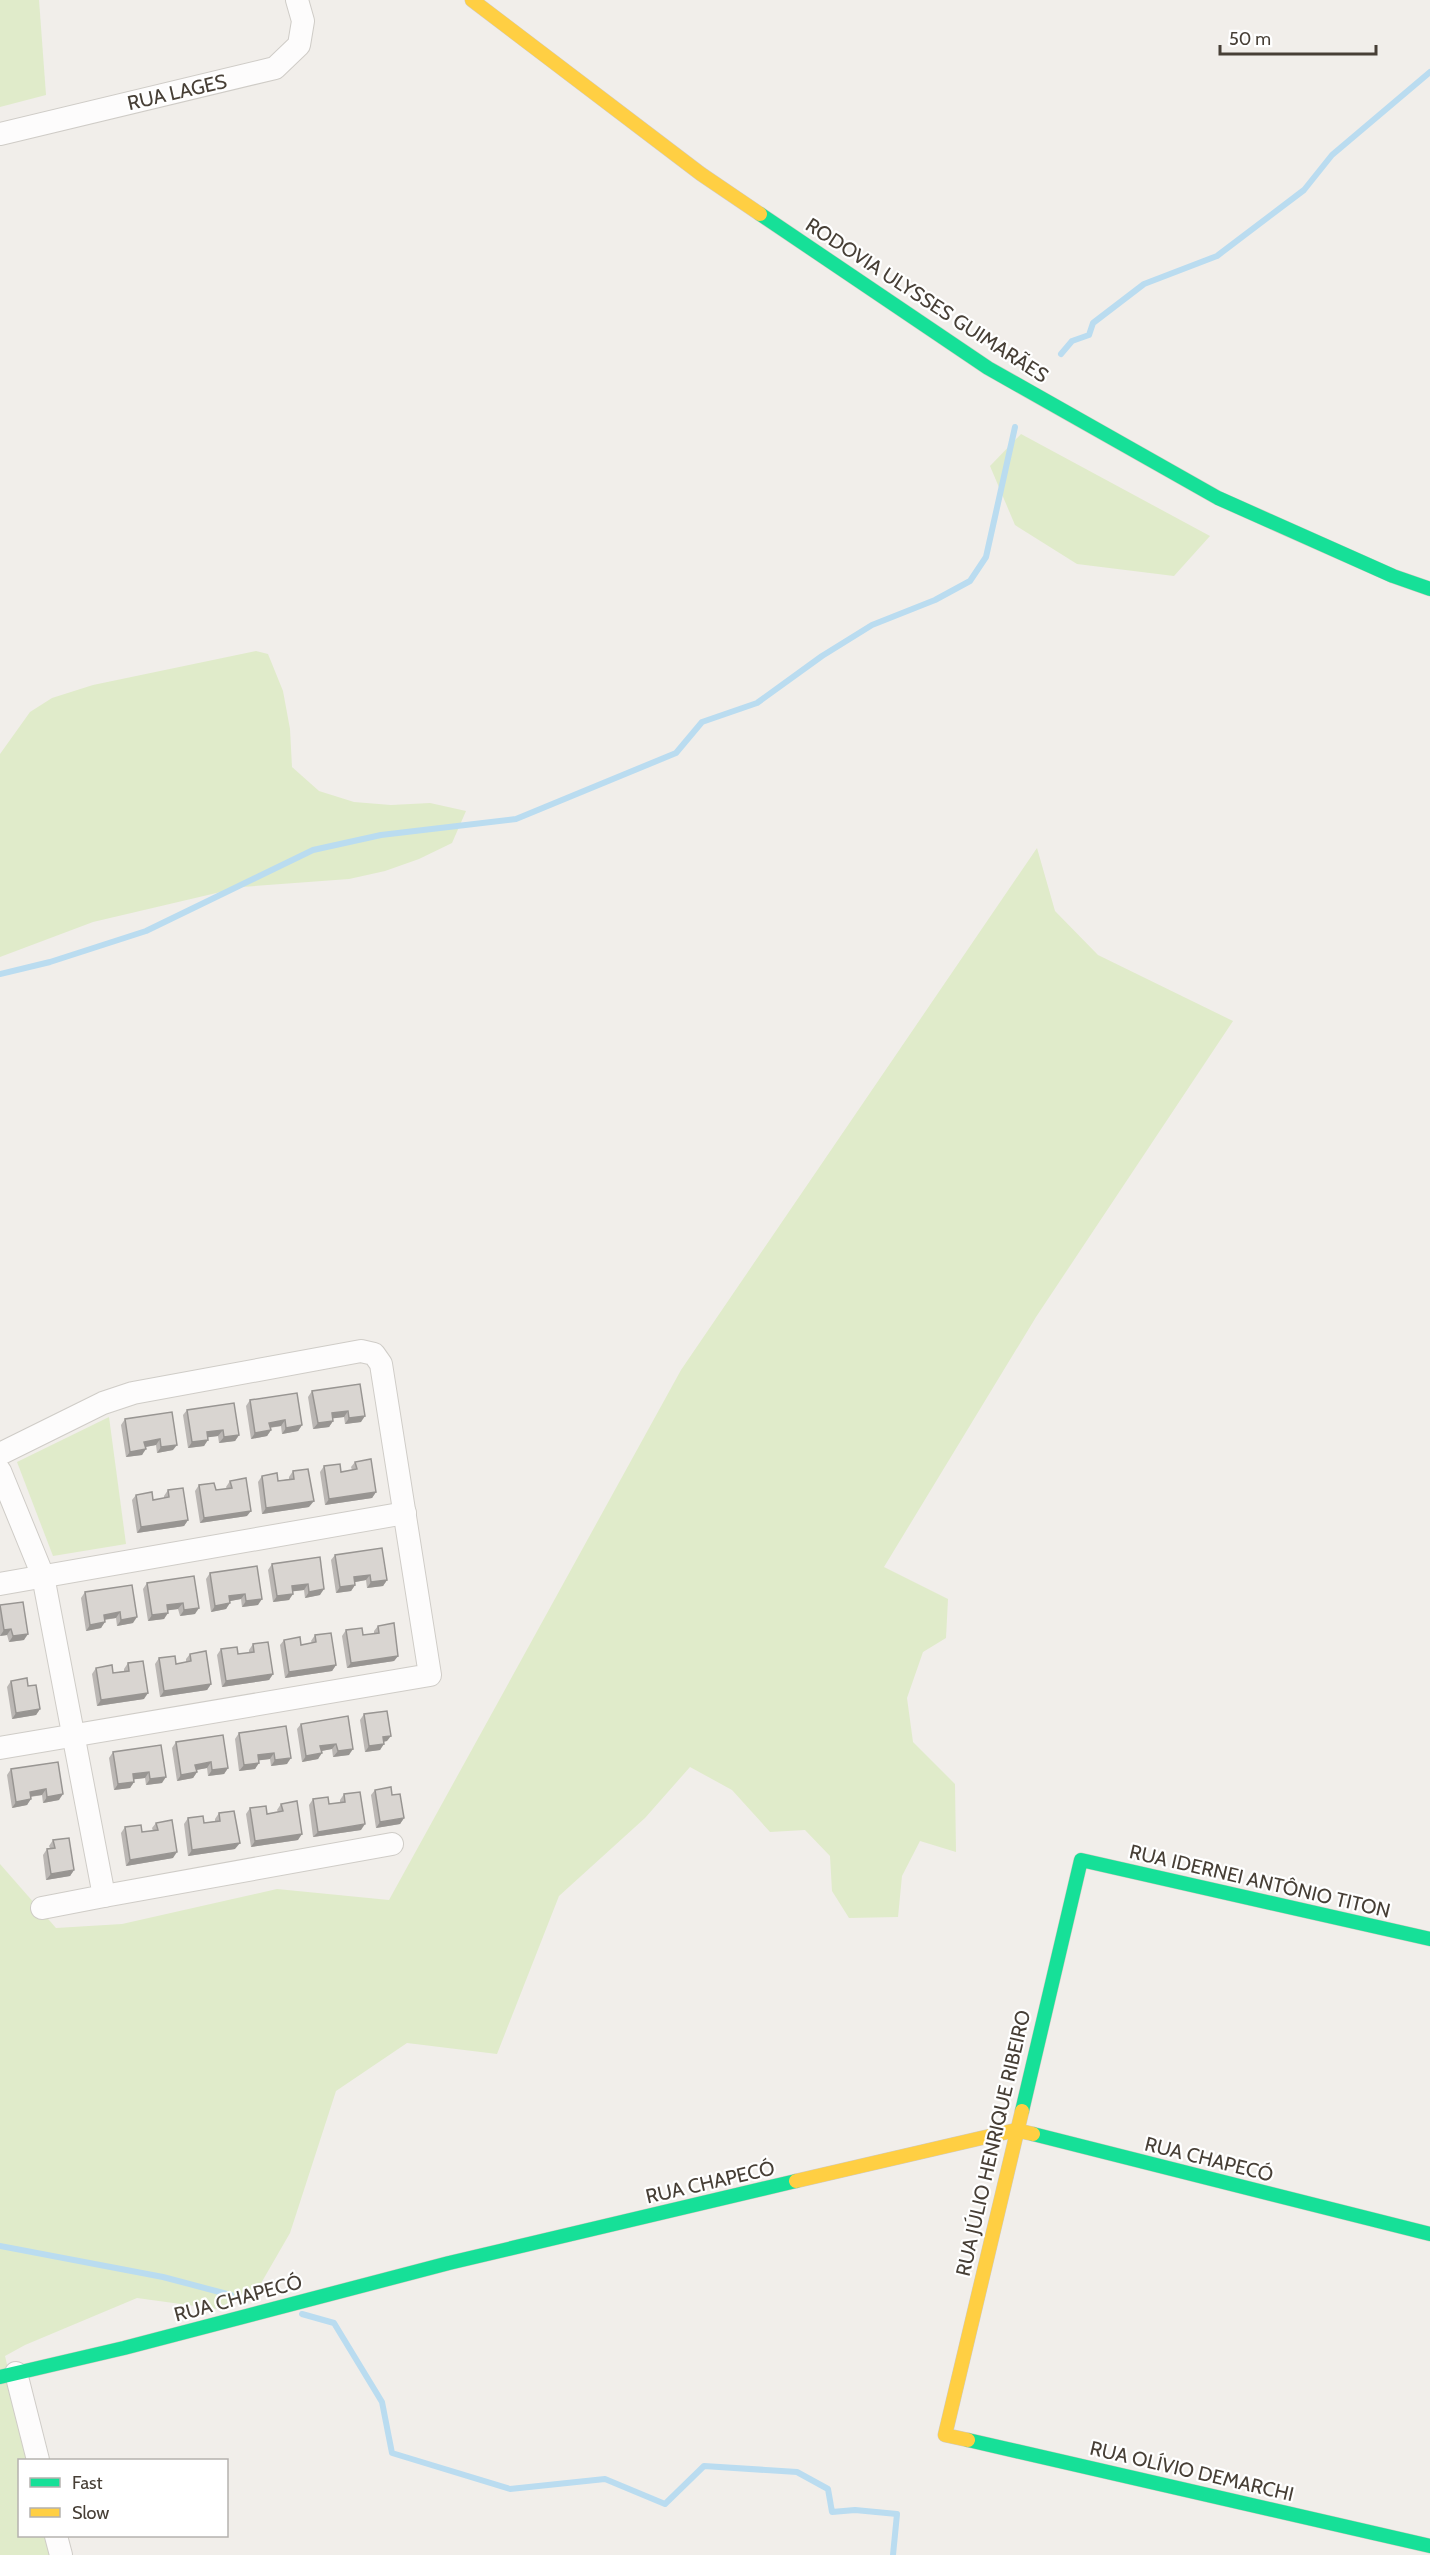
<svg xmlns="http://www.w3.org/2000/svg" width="1430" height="2555" viewBox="0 0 1430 2555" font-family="Cabin,sans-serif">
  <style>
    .green { fill: #e0ebca }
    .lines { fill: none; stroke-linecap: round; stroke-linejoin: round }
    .stream { stroke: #badcf0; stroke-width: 6 }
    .street-casing { stroke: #cfccc7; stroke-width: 24 }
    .fast-casing { stroke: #d1cbc1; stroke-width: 15 }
    .slow-casing { stroke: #d1cbc1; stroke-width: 15 }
    .street { stroke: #fdfcfc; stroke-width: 22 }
    .fast { stroke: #16e098; stroke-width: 14 }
    .slow { stroke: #ffcf43; stroke-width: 14 }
    .wall { fill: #bbb7b4 }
    .shaded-wall { fill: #989592 }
    .building { fill: #d9d5d1; stroke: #989592; stroke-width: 1.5 }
    .labels { text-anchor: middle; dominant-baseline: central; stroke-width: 4.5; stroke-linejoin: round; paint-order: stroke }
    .street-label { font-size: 20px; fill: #473f36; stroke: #fff }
  </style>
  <rect width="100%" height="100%" fill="#f1eeea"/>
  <g class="green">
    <polygon points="0,0 39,0 46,95 0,107"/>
    <polygon points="1021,434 1210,536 1174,576 1077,564 1015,525 990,466"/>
    <polygon points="256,651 268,654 283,691 290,729 292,767 319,791 354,802 391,805 430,803 466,811 452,843 419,859 385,871 349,879 242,887 93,922 0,957 0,754 30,712 52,698 93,685"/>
    <polygon points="1037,848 1055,911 1098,955 1233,1021 1036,1317 884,1567 948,1599 946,1638 923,1652 907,1698 913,1742 955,1784 956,1852 920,1841 902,1876 898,1917 849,1918 832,1891 830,1856 805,1830 770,1832 732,1790 690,1767 645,1818 559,1896 497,2054 407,2043 336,2091 290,2233 260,2285 217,2309 137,2298 25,2345 5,2356 30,2460 20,2460 20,2536 49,2536 54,2555 0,2555 0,1864 56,1928 122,1924 277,1889 389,1900 681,1370"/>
    <polygon points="109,1417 126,1544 53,1556 17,1462"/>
  </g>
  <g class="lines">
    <g class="stream">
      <polyline points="1061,354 1072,341 1089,335 1093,323 1144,284 1217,256 1304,190 1332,155 1430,72"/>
      <polyline points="0,974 50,962 146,931 313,850 381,835 516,819 676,753 702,722 757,703 822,656 872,625 935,600 970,581 986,557 1015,427"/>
      <polyline points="0,2246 163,2277 231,2295"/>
      <polyline points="302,2314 334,2323 382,2402 392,2453 510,2489 605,2479 665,2504 704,2466 797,2472 828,2489 832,2512 855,2510 897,2514 893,2555"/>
    </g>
    <defs>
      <g id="street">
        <polyline points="0,134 275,68 299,45 303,21 297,0"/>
        <polyline points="0,1454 103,1403 133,1393 361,1351 374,1354 381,1364 430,1675 0,1748"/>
        <polyline points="0,1471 43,1576 104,1896 42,1908"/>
        <polyline points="0,1584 405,1513"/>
        <polyline points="104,1896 392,1844"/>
        <polyline points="16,2373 38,2460"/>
        <polyline points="56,2536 61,2555"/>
      </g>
      <g id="fast">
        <polyline points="760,214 988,368 1218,498 1393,576 1430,589"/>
        <polyline points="1022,2111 1081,1860 1430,1939"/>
        <polyline points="1033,2134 1430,2234"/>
        <polyline points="0,2377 124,2348 449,2263 796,2181"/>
        <polyline points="968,2440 1430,2546"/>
      </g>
      <g id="slow">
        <polyline points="472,0 701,174 760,214"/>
        <polyline points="796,2181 1016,2130 1033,2134"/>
        <polyline points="968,2440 945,2435 1022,2111"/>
      </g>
    </defs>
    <use href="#street" class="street-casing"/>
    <use href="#fast" class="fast-casing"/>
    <use href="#slow" class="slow-casing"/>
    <use href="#street" class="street"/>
    <use href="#fast" class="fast"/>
    <use href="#slow" class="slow"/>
  </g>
  <g class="wall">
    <polygon points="360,1384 361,1422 345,1424 344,1417 333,1418 333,1421 329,1427 313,1429 308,1397 312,1391"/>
    <polygon points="250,1400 302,1425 298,1431 282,1434 281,1426 270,1428 271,1430 267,1436 251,1439 246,1406"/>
    <polygon points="187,1410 239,1435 235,1441 219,1443 218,1436 208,1437 204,1446 188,1448 183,1415"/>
    <polygon points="172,1412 173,1450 157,1453 156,1445 145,1447 142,1455 126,1457 121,1425 125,1419"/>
    <polygon points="355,1462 376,1492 372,1498 325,1505 320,1472 324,1466 341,1472 352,1470 351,1467"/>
    <polygon points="293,1471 309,1507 262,1514 258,1482 262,1476 278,1481 289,1479 289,1477"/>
    <polygon points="230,1481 247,1516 200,1523 195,1491 199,1485 216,1490 227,1489 226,1487"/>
    <polygon points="168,1490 188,1520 184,1526 137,1533 132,1500 136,1495 153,1500 164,1498 164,1496"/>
    <polygon points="335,1555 387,1580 383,1586 367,1588 366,1580 355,1582 355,1585 351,1591 336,1593 331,1560"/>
    <polygon points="320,1557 320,1595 305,1598 304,1590 293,1591 289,1600 273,1602 268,1570 272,1564"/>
    <polygon points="257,1566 258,1605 242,1607 241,1599 230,1601 226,1609 211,1612 206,1579 210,1573"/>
    <polygon points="194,1576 195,1614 180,1616 178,1609 168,1610 164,1619 148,1621 143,1589 147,1583"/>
    <polygon points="132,1585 133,1623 117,1626 116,1618 105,1620 101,1628 86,1631 81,1598 85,1592"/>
    <polygon points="0,1605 24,1640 9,1642 7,1635 0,1636"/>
    <polygon points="378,1626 398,1656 394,1661 347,1668 342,1636 346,1630 363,1635 374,1634 374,1631"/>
    <polygon points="315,1635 336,1665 332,1671 285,1678 280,1645 284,1640 301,1645 312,1643 311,1641"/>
    <polygon points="253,1644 273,1674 269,1680 222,1687 217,1655 221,1649 238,1654 249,1653 249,1650"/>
    <polygon points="190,1654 211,1684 207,1690 160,1697 155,1664 159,1658 176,1664 186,1662 186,1659"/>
    <polygon points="128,1663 144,1699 97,1706 92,1674 96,1668 113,1673 124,1671 124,1669"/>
    <polygon points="11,1681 28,1686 40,1709 36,1715 12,1719 7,1687"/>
    <polygon points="364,1714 387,1741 384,1742 380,1750 365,1752 360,1720"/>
    <polygon points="348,1716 349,1755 333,1757 332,1749 321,1751 318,1759 302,1762 297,1729 301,1724"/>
    <polygon points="286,1726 287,1764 271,1766 270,1759 259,1760 255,1769 239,1771 235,1739 239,1733"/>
    <polygon points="176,1742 228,1768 224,1774 208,1776 207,1768 196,1770 197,1772 193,1778 177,1781 172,1748"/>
    <polygon points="161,1745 162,1783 146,1785 145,1778 134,1779 134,1782 130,1788 114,1790 109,1758 113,1752"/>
    <polygon points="58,1762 59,1800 43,1803 42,1795 31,1797 27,1805 12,1808 7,1775 11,1769"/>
    <polygon points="375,1790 392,1795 404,1818 400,1824 376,1828 371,1795"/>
    <polygon points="344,1794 361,1830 313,1837 309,1805 313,1799 329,1804 340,1803 340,1800"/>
    <polygon points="281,1804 298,1840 251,1847 246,1814 250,1808 267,1814 278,1812 277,1810"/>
    <polygon points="219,1813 235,1849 188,1856 184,1824 188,1818 204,1823 215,1821 215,1819"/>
    <polygon points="156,1823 173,1858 126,1866 121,1833 125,1827 142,1832 153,1831 152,1828"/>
    <polygon points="53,1840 74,1870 70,1876 46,1880 43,1855 47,1849 50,1848 49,1846"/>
  </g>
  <g class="shaded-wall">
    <polygon points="348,1411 344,1417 328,1419 332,1413"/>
    <polygon points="365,1416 361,1422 345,1424 349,1418"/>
    <polygon points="285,1420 281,1426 265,1428 269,1423"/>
    <polygon points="333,1421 329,1427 313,1429 318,1423"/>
    <polygon points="302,1425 298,1431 282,1434 286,1428"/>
    <polygon points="223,1430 218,1436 203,1438 207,1432"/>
    <polygon points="271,1430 267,1436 251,1439 255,1433"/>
    <polygon points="239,1435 235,1441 219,1443 224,1437"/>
    <polygon points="160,1439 156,1445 140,1448 144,1442"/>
    <polygon points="208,1440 204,1446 188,1448 192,1442"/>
    <polygon points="177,1445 173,1450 157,1453 161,1447"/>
    <polygon points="146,1449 142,1455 126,1457 130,1452"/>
    <polygon points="376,1492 372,1498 325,1505 329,1499"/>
    <polygon points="314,1501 309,1507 262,1514 266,1508"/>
    <polygon points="251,1511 247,1516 200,1523 204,1518"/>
    <polygon points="188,1520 184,1526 137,1533 141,1527"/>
    <polygon points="370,1575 366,1580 350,1583 354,1577"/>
    <polygon points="387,1580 383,1586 367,1588 371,1582"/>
    <polygon points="308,1584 304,1590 288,1592 292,1586"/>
    <polygon points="355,1585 351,1591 336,1593 340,1587"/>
    <polygon points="324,1589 320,1595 305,1598 309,1592"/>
    <polygon points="245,1594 241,1599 225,1602 229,1596"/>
    <polygon points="293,1594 289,1600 273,1602 277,1596"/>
    <polygon points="262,1599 258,1605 242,1607 246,1601"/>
    <polygon points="183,1603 178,1609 163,1611 167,1605"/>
    <polygon points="230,1603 226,1609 211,1612 215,1606"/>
    <polygon points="199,1608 195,1614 180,1616 184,1610"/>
    <polygon points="120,1612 116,1618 100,1620 104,1615"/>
    <polygon points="168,1613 164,1619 148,1621 152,1615"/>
    <polygon points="137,1617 133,1623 117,1626 121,1620"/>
    <polygon points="105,1622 101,1628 86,1631 90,1625"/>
    <polygon points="11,1629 7,1635 0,1636 4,1630"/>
    <polygon points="28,1634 24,1640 9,1642 13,1636"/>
    <polygon points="398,1656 394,1661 347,1668 351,1663"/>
    <polygon points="336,1665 332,1671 285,1678 289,1672"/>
    <polygon points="273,1674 269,1680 222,1687 226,1681"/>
    <polygon points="211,1684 207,1690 160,1697 164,1691"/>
    <polygon points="148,1693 144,1699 97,1706 101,1700"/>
    <polygon points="40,1709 36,1715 12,1719 16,1713"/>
    <polygon points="391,1736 387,1741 379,1742 383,1737"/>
    <polygon points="336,1744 332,1749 316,1752 320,1746"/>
    <polygon points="384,1744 380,1750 365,1752 369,1746"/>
    <polygon points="353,1749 349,1755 333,1757 338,1751"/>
    <polygon points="274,1753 270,1759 254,1761 258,1755"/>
    <polygon points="322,1753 318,1759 302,1762 306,1756"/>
    <polygon points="291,1758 287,1764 271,1766 275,1760"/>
    <polygon points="211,1762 207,1768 191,1771 195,1765"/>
    <polygon points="259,1763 255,1769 239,1771 244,1765"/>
    <polygon points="228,1768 224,1774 208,1776 212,1770"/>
    <polygon points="149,1772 145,1778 129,1780 133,1774"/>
    <polygon points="197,1772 193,1778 177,1781 181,1775"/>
    <polygon points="166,1777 162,1783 146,1785 150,1779"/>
    <polygon points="134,1782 130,1788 114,1790 118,1784"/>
    <polygon points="46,1789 42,1795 26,1797 30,1792"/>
    <polygon points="63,1794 59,1800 43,1803 47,1797"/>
    <polygon points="31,1799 27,1805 12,1808 16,1802"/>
    <polygon points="404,1818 400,1824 376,1828 380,1822"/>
    <polygon points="365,1824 361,1830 313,1837 318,1832"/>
    <polygon points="302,1834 298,1840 251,1847 255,1841"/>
    <polygon points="240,1843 235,1849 188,1856 192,1850"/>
    <polygon points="177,1852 173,1858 126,1866 130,1860"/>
    <polygon points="74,1870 70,1876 46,1880 51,1874"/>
  </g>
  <g class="building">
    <polygon points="360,1384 365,1416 349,1418 348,1411 332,1413 333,1421 318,1423 312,1391"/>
    <polygon points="297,1393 302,1425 286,1428 285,1420 269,1423 271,1430 255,1433 250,1400"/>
    <polygon points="234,1403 239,1435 224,1437 223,1430 207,1432 208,1440 192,1442 187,1410"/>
    <polygon points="172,1412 177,1445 161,1447 160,1439 144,1442 146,1449 130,1452 125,1419"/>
    <polygon points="371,1459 376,1492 329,1499 324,1466 340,1464 341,1472 357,1469 355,1462"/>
    <polygon points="308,1469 314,1501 266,1508 262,1476 277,1473 278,1481 294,1479 293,1471"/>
    <polygon points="246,1478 251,1511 204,1518 199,1485 214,1483 216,1490 232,1488 230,1481"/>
    <polygon points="183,1488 188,1520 141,1527 136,1495 152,1492 153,1500 169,1497 168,1490"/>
    <polygon points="382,1548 387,1580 371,1582 370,1575 354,1577 355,1585 340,1587 335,1555"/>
    <polygon points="320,1557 324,1589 309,1592 308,1584 292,1586 293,1594 277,1596 272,1564"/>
    <polygon points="257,1566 262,1599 246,1601 245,1594 229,1596 230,1603 215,1606 210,1573"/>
    <polygon points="194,1576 199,1608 184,1610 183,1603 167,1605 168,1613 152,1615 147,1583"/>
    <polygon points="132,1585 137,1617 121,1620 120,1612 104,1615 105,1622 90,1625 85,1592"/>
    <polygon points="23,1602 28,1634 13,1636 11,1629 4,1630 0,1605"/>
    <polygon points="394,1623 398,1656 351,1663 346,1630 362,1628 363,1635 379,1633 378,1626"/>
    <polygon points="331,1633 336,1665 289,1672 284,1640 300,1637 301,1645 316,1642 315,1635"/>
    <polygon points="268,1642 273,1674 226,1681 221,1649 237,1647 238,1654 254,1652 253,1644"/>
    <polygon points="206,1651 211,1684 164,1691 159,1658 175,1656 176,1664 191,1661 190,1654"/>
    <polygon points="143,1661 148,1693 101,1700 96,1668 112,1665 113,1673 129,1671 128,1663"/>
    <polygon points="27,1678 28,1686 36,1685 40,1709 16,1713 11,1681"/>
    <polygon points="387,1711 391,1736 383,1737 384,1744 369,1746 364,1714"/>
    <polygon points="348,1716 353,1749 338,1751 336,1744 320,1746 322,1753 306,1756 301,1724"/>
    <polygon points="286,1726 291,1758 275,1760 274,1753 258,1755 259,1763 244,1765 239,1733"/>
    <polygon points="223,1735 228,1768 212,1770 211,1762 195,1765 197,1772 181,1775 176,1742"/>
    <polygon points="161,1745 166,1777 150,1779 149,1772 133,1774 134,1782 118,1784 113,1752"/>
    <polygon points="58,1762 63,1794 47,1797 46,1789 30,1792 31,1799 16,1802 11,1769"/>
    <polygon points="391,1787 392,1795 400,1794 404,1818 380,1822 375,1790"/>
    <polygon points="360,1792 365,1824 318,1832 313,1799 328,1797 329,1804 345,1802 344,1794"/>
    <polygon points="297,1801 302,1834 255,1841 250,1808 266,1806 267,1814 283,1811 281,1804"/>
    <polygon points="234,1811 240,1843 192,1850 188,1818 203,1816 204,1823 220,1821 219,1813"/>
    <polygon points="172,1820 177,1852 130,1860 125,1827 141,1825 142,1832 158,1830 156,1823"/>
    <polygon points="69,1838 74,1870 51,1874 47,1849 55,1848 53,1840"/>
  </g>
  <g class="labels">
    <g class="street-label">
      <text transform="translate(177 92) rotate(-13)">RUA LAGES</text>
      <text transform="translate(927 300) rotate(33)">RODOVIA ULYSSES GUIMARÃES</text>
      <text transform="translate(1260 1881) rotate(13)">RUA IDERNEI ANTÔNIO TITON</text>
      <text transform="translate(993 2143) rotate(-77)">RUA JÚLIO HENRIQUE RIBEIRO</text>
      <text transform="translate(1209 2159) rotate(14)">RUA CHAPECÓ</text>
      <text transform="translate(710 2182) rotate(-13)">RUA CHAPECÓ</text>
      <text transform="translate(238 2298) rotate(-15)">RUA CHAPECÓ</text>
      <text transform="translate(1192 2471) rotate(13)">RUA OLÍVIO DEMARCHI</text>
    </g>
  </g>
  <rect x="18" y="2459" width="210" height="78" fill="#ffffff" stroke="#b5b2af" stroke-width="1.5"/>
  <rect x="30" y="2478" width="30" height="9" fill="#16e098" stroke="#b5b2af" stroke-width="1.5"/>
  <text x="72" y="2489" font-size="18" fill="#473f36">Fast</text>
  <rect x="30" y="2508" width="30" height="9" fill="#ffcf43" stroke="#b5b2af" stroke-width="1.5"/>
  <text x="72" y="2519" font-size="18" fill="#473f36">Slow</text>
  <path d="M1220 45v9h156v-9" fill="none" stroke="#473f36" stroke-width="3"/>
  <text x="1229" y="45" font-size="18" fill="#473f36" stroke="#ffffff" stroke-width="4.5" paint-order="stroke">50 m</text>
</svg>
